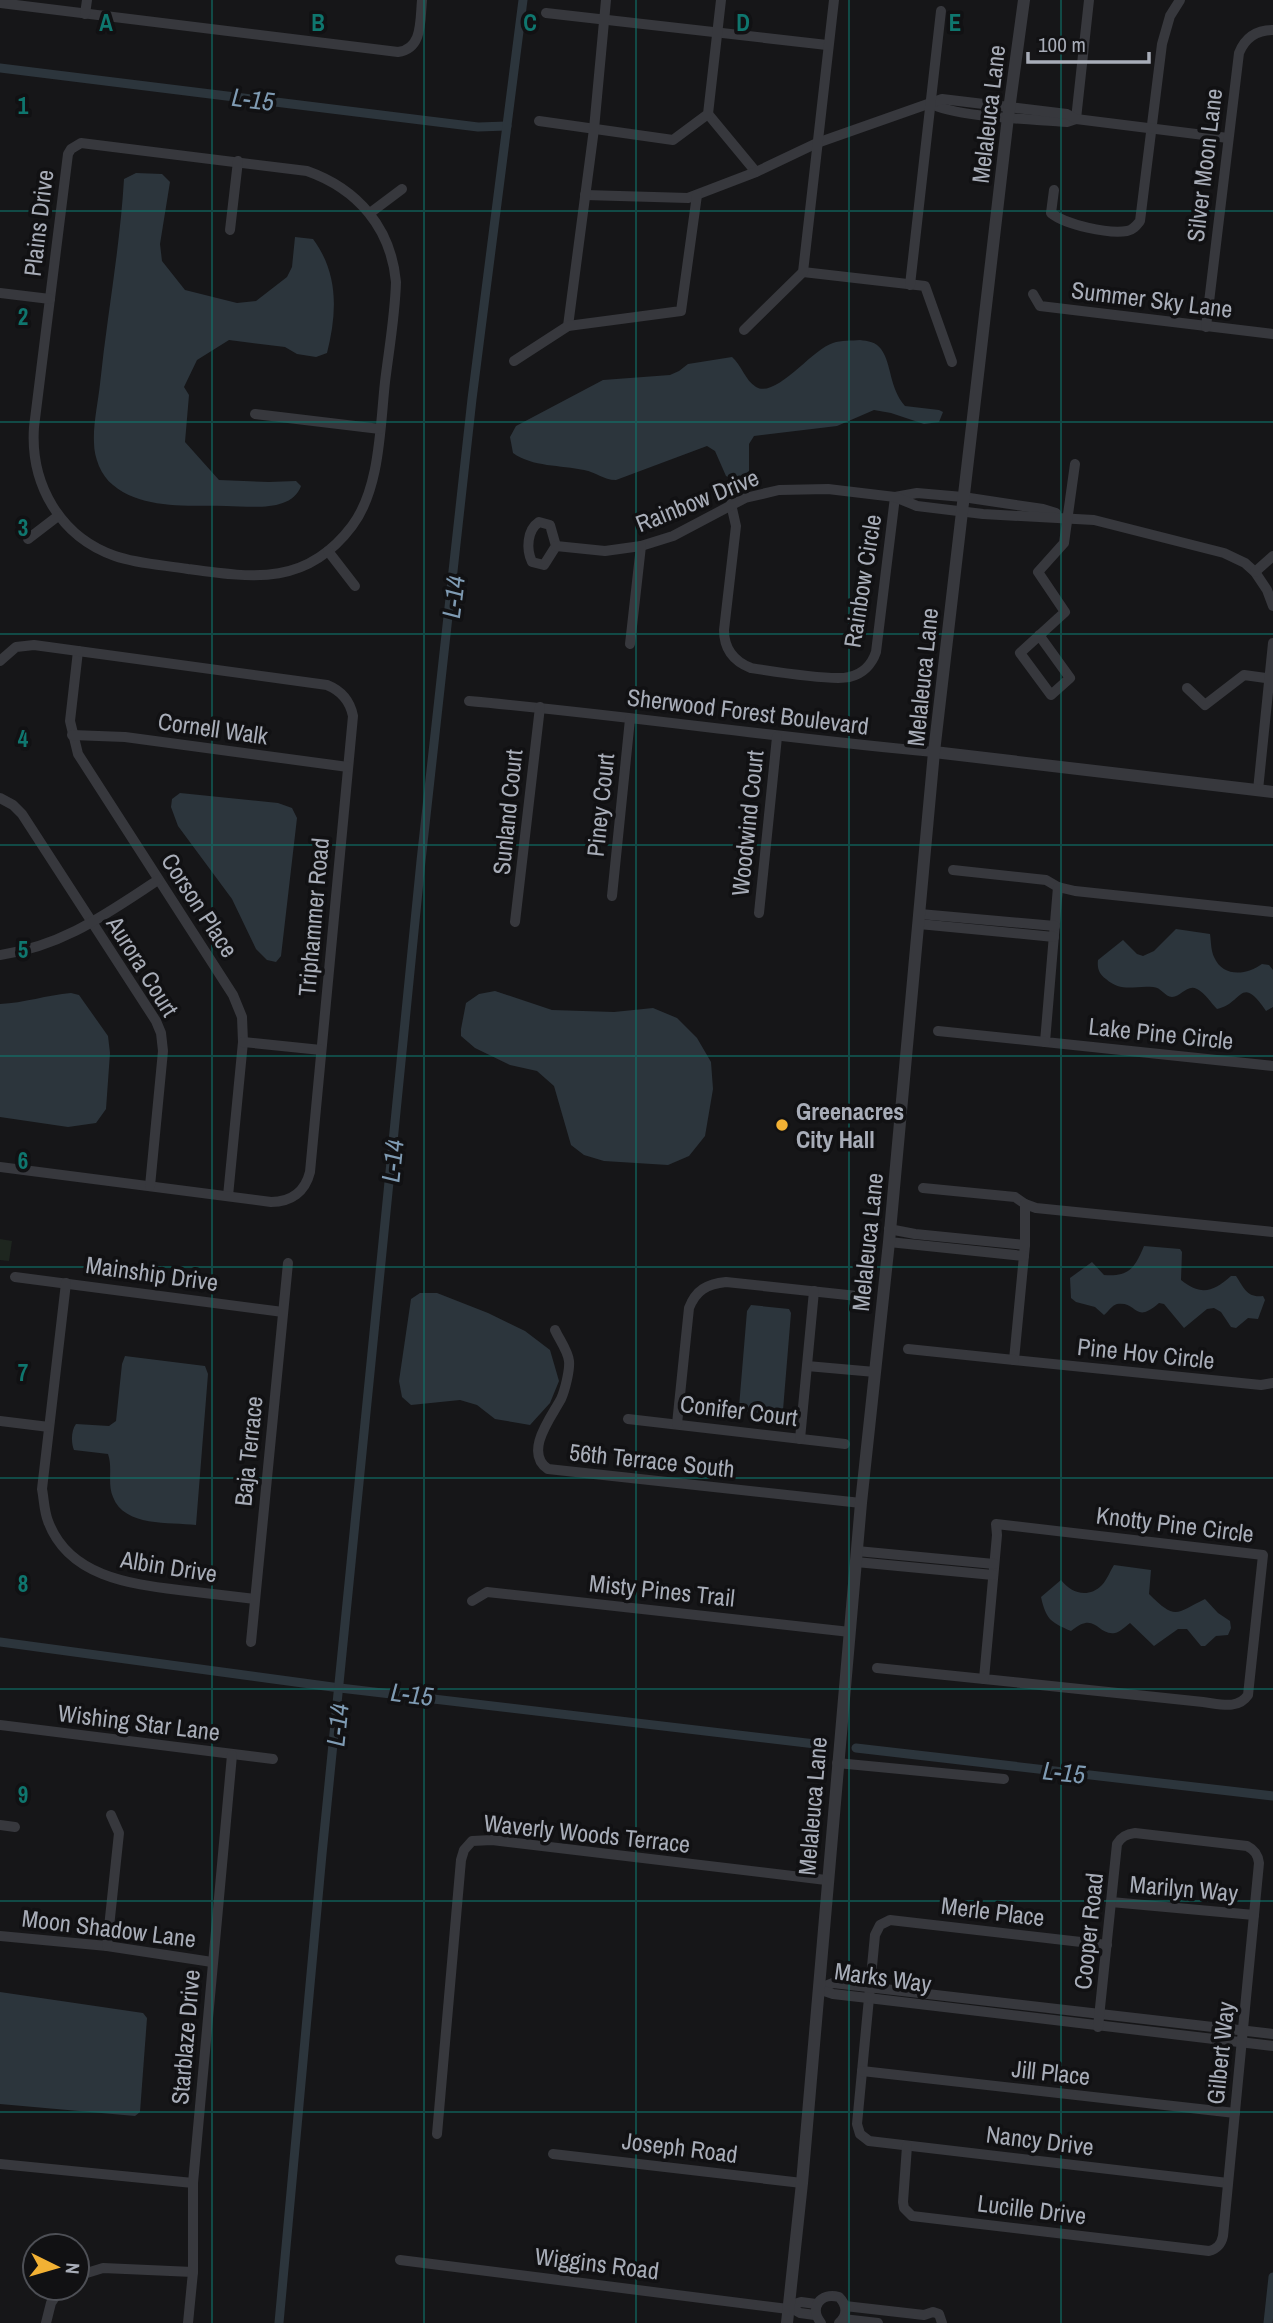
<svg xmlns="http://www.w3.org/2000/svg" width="1273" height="2323" viewBox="0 0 1273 2323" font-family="'Archivo Narrow',sans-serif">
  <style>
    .green { fill: #1e261f }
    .water { fill: #2c353c }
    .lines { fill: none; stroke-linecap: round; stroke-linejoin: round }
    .canal { stroke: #2c353c; stroke-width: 9 }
    .minor { stroke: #37383d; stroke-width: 10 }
    .tertiary { stroke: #37383d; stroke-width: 12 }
    .grid { fill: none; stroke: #0f766e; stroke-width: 2; stroke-opacity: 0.55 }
    .poi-dot { fill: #f2b134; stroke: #111113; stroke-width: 2.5 }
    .labels { text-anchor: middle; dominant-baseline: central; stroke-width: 7; stroke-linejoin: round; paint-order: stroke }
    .street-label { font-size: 24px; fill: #a8adb8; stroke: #111113 }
    .poi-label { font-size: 24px; font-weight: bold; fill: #a8adb8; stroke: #111113; text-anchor: start }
    .water-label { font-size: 26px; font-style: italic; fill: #7f9bb3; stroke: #111113 }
    .grid-label { font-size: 23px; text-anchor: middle; font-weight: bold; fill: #0f766e; stroke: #111113; stroke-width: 7; stroke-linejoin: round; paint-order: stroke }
  </style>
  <rect width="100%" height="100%" fill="#161618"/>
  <polygon class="green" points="0,1239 12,1241 9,1261 0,1260"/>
  <g class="water">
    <path d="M136,173L162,174L170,182L160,244L162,261L185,290L237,303L256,301L287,277L292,267L295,237L313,239C339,274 337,313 327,353L316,357L297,354L285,347L229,340L197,360L184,387L189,395L185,442L219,480L269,482L296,481L301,486C291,513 250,506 226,506C189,505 143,510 113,485C101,476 94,457 94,443C93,424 98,403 100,384C107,316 120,248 124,179Z"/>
    <path d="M860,340C868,341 876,342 881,349C892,364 889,388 905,406L939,410L943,412L939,422L924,424L891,413L874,410L837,426L754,436L749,444V474C741,482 735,480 726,476L715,451L707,446L616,480C603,480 596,472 584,470C561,465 532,467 513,453L510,437L516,426L603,380L670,375L679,371L688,364L732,357C742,366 745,380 756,387C776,399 812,349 833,343C841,340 852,341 860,340Z"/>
    <polygon points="180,793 278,803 292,808 297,818 281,956 276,962 267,960 256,949 232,899 178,826 171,807 172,799"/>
    <path d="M1176,929L1210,934C1211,941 1211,951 1214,957C1223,978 1247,975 1262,964L1269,965L1273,970V1007L1266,1011C1240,973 1243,1004 1217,1009C1211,1003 1205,993 1197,989C1187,984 1181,997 1172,997C1165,997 1161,987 1153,987C1135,985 1122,993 1106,979C1099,974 1097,968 1098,960L1123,940L1137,954L1143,956L1154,951Z"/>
    <polygon points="495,991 552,1010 614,1012 653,1008 677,1018 697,1038 711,1062 713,1089 705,1136 689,1156 668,1165 604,1161 584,1155 571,1145 554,1086 537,1071 510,1065 475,1048 461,1036 461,1029 466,1003 479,994"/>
    <path d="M71,993L79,995L108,1036L110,1053L106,1109L96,1123L68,1127L0,1117V1004C24,1003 47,995 71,993Z"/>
    <path d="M1144,1246L1180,1249L1182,1252L1181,1280C1201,1296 1213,1292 1231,1276H1236C1244,1288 1247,1298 1263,1296L1265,1300L1258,1319L1248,1318L1236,1328L1231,1327L1221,1312L1214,1308L1207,1309L1184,1328L1164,1304L1159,1303C1134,1325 1138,1301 1117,1304C1112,1305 1108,1312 1104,1315L1095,1307L1076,1302L1071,1298L1070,1278L1092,1262L1104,1275C1130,1277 1135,1267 1144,1246Z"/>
    <polygon points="420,1293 437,1293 488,1313 525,1331 550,1350 559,1381 550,1403 530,1425 495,1419 477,1405 460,1400 411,1405 402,1397 399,1381 411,1299"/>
    <polygon points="751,1305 789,1309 791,1313 783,1410 779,1415 742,1411 739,1407 747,1311"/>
    <path d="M125,1356L205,1366L208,1374L196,1525C170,1522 124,1527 113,1497C107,1483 113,1468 108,1454L74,1450C71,1443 71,1430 76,1424L109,1426L116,1421L122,1364Z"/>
    <path d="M1114,1565L1151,1570L1149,1594C1176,1621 1176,1613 1205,1599L1218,1613L1230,1621L1231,1628L1228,1635L1216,1636L1205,1646H1201L1187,1629H1178L1154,1646L1130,1623C1126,1626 1120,1632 1115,1633C1097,1636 1096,1610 1071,1631C1050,1622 1046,1619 1041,1597L1061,1580C1071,1593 1088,1599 1102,1585C1107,1580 1110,1571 1114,1565Z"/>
    <polygon points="0,1992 143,2013 147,2018 140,2112 135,2116 0,2104"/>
  </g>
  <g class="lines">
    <g class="canal">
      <polyline points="0,68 478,127 507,126"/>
      <polyline points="0,1642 340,1688 824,1745"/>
      <polyline points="856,1748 1273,1796"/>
      <polyline points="279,2323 322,1854 421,861 472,399 523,0"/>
      <polyline points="1268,2323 1273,2277"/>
    </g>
    <g class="minor">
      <path d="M0,3L398,52C423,49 420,20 422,0"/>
      <polyline points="546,13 827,45"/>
      <polyline points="85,14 87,0"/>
      <path d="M930,103C956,118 1034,119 1067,122L1076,119"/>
      <polyline points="708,114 756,172"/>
      <polyline points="1076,119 1089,0"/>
      <polyline points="539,121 673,140 708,114 721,0"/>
      <path d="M81,143L307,171C358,189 391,228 396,282C395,316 389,349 385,382C380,428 380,489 352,526C307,586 254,578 188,569C164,565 138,564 115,556C60,537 30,484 34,427L68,154L71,149Z"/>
      <path d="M1054,190L1051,213C1066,225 1108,234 1127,231C1133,230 1136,226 1140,221L1162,44L1170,16L1180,0"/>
      <polyline points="585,195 688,198 756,172 817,143 942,99 1067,114 1076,119 1228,138"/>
      <polyline points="370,213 402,189"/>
      <polyline points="230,230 238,161"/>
      <polyline points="803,272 925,286 952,362"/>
      <polyline points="910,285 941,11"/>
      <polyline points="0,293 50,299"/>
      <polyline points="1033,294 1040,306 1273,334"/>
      <polyline points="568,326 594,129 606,0"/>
      <path d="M1206,327L1239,53C1245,38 1256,30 1273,30"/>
      <polyline points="744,330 803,272 834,0"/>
      <polyline points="514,361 568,326 681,311 697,195"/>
      <polyline points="255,414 380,429"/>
      <polyline points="895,497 917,493 963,497 1043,509 1056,513"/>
      <path d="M731,504L736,526L724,630C724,649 733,661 751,668C770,671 833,681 849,677C863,674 872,664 876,652L895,497"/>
      <path d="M539,522L550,525L556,546L544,565L532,562C526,549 527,530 539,522Z"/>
      <polyline points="28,539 58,516"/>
      <polyline points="556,546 605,551 641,546 673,536 745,498 779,490 828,489 895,497 917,506 983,514 1094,520 1224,553 1245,563 1255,572 1267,590 1273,606"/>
      <polyline points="328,551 355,586"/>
      <polyline points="1255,572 1273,556"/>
      <polyline points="1039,635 1070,678 1051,695 1020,653 1065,612 1038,572 1064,543 1075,464"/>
      <polyline points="630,644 641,546"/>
      <polyline points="78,651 70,721 78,754 233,995 242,1017 243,1042 228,1196"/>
      <path d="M0,661L16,647L34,645L327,685C342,691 350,701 353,716L310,1172C305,1192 291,1202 271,1202L0,1167"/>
      <polyline points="1187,688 1205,705 1244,675 1273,679"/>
      <path d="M469,701C624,715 779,738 934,752"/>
      <polyline points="72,735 125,737 348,767"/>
      <polyline points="1258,790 1273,643"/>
      <polyline points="0,798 13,805 22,814 156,1021 161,1033 163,1051 150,1186"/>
      <polyline points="953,870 1046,880 1058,887 1075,891 1273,912"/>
      <polyline points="1058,887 1045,1042 1273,1066"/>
      <polyline points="612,896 630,719"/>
      <polyline points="759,913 777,737"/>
      <polyline points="920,914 1055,926"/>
      <polyline points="515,922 540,707"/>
      <polyline points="919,924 1054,937"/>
      <path d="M0,955C63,946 106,914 158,880"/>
      <polyline points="938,1031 1045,1042"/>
      <polyline points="243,1042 321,1050"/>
      <polyline points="923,1188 1015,1197 1025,1204"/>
      <polyline points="889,1229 915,1234 1025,1245"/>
      <polyline points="1273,1232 1036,1208 1025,1204 1025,1245 1014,1360 1261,1385 1273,1383"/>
      <polyline points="889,1242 1024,1256"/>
      <polyline points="15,1277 283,1312"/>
      <path d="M66,1283L42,1489C44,1499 44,1511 48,1521C68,1576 129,1584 179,1590C205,1593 230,1596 255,1599"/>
      <path d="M555,1330C559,1339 568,1351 569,1361C570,1370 565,1390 561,1399C552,1416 523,1452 548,1469L861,1503"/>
      <polyline points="908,1349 1014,1360"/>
      <polyline points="807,1366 875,1372"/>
      <polyline points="628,1419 845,1444"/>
      <polyline points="0,1421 49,1427"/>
      <path d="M677,1424L689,1308C696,1290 707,1284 726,1282L857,1296"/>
      <polyline points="800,1439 814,1291"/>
      <path d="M996,1524L1263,1555L1248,1695C1238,1710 1220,1704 1203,1702L984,1679L997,1535Z"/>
      <polyline points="857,1551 994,1564"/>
      <polyline points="856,1562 993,1575"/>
      <polyline points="472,1601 487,1592 850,1632"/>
      <polyline points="251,1642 288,1263"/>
      <polyline points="877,1668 984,1679"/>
      <polyline points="0,1725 273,1759"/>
      <polyline points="837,1763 1004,1779"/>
      <polyline points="0,1825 15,1827"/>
      <polyline points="1111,1902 1254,1915"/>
      <polyline points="0,1936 107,1946 212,1962"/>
      <polyline points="1107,1945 890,1920 880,1925 875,1935 857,2124 860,2134 869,2141 1228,2183"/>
      <polyline points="107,1946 119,1833 111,1815"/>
      <polyline points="818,1989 833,1983 1273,2034"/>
      <polyline points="818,1989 833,1994 868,1998 1273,2046"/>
      <polyline points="862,2071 1235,2113"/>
      <polyline points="437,2134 461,1860 464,1850 472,1841 492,1840 826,1880"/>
      <path d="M907,2146L903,2202L904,2208L912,2216L1209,2251C1217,2249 1221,2245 1223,2236L1259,1863C1258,1855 1255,1850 1247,1846L1135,1833C1126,1834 1121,1837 1117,1844L1098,2027"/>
      <polyline points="553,2154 802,2183"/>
      <polyline points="0,2164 193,2183"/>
      <polyline points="400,2260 788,2309"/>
      <polyline points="77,2276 103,2268 193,2272"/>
      <polyline points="845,2306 924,2315 933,2312 939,2314 942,2323"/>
      <polyline points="815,2315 800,2313 788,2306 801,2302 816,2304"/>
      <polyline points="843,2319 878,2323"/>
      <polyline points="46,2323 51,2303 61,2288"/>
      <polyline points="188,2323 193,2272 193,2183 232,1755"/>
      <path d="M821,2323C809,2308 820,2292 839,2297C847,2305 848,2315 839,2323"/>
    </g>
    <g class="tertiary">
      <polyline points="934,752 1273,792"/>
      <polyline points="787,2323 802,2183 861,1503 889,1242 934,752 1008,117 1024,0"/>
    </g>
  </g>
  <path class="grid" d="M212,0V2323M424,0V2323M636,0V2323M849,0V2323M1061,0V2323M0,211H1273M0,422H1273M0,634H1273M0,845H1273M0,1056H1273M0,1267H1273M0,1478H1273M0,1689H1273M0,1901H1273M0,2112H1273"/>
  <circle class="poi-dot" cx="782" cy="1125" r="7"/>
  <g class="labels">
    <g class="street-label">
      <text transform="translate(988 114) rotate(-83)">Melaleuca Lane</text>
      <text transform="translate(1204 165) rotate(-83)">Silver Moon Lane</text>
      <text transform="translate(38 223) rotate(-83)">Plains Drive</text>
      <text transform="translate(1152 299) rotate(7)">Summer Sky Lane</text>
      <text transform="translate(697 500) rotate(-22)">Rainbow Drive</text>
      <text transform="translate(862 581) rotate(-81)">Rainbow Circle</text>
      <text transform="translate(922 677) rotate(-84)">Melaleuca Lane</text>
      <text transform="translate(748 711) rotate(7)">Sherwood Forest Boulevard</text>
      <text transform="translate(213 728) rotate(8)">Cornell Walk</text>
      <text transform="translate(600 805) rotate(-84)">Piney Court</text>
      <text transform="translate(507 812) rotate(-84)">Sunland Court</text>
      <text transform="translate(747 823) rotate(-84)">Woodwind Court</text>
      <text transform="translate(200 905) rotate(57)">Corson Place</text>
      <text transform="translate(313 917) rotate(-85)">Triphammer Road</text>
      <text transform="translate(143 966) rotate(58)">Aurora Court</text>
      <text transform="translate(1161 1033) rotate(6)">Lake Pine Circle</text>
      <text transform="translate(867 1242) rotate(-84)">Melaleuca Lane</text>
      <text transform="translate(152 1273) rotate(8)">Mainship Drive</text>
      <text transform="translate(1146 1353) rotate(6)">Pine Hov Circle</text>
      <text transform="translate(739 1410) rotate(7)">Conifer Court</text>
      <text transform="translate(248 1451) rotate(-84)">Baja Terrace</text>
      <text transform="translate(652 1460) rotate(6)">56th Terrace South</text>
      <text transform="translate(1175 1524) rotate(7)">Knotty Pine Circle</text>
      <text transform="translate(169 1566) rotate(9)">Albin Drive</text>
      <text transform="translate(662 1590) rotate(6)">Misty Pines Trail</text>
      <text transform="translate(139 1722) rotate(7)">Wishing Star Lane</text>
      <text transform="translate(812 1806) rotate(-85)">Melaleuca Lane</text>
      <text transform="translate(587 1833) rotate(6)">Waverly Woods Terrace</text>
      <text transform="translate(1184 1888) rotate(5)">Marilyn Way</text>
      <text transform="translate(993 1911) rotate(7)">Merle Place</text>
      <text transform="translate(109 1928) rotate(7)">Moon Shadow Lane</text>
      <text transform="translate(1088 1931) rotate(-84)">Cooper Road</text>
      <text transform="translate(883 1977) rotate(8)">Marks Way</text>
      <text transform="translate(185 2037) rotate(-85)">Starblaze Drive</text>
      <text transform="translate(1220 2053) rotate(-84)">Gilbert Way</text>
      <text transform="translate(1051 2072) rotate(6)">Jill Place</text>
      <text transform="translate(1040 2140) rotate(7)">Nancy Drive</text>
      <text transform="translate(680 2147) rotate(7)">Joseph Road</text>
      <text transform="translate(1032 2209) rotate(7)">Lucille Drive</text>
      <text transform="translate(597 2263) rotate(7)">Wiggins Road</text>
    </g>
    <g class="poi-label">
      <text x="796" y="1111">Greenacres<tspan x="796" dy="28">City Hall</tspan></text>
    </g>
    <g class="water-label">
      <text transform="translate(253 99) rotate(7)">L-15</text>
      <text transform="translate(453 597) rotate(-83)">L-14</text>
      <text transform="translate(392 1161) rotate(-84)">L-14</text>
      <text transform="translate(412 1694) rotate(7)">L-15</text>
      <text transform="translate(337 1725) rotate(-84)">L-14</text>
      <text transform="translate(1064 1772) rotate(6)">L-15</text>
    </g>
  </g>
  <g class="grid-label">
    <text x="106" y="31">A</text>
    <text x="318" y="31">B</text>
    <text x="530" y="31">C</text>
    <text x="743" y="31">D</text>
    <text x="955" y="31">E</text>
    <text x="23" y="114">1</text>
    <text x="23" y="325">2</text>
    <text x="23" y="536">3</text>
    <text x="23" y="747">4</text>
    <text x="23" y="958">5</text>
    <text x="23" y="1169">6</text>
    <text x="23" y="1381">7</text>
    <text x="23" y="1592">8</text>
    <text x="23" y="1803">9</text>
  </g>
  <g transform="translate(56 2267) rotate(95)"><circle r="33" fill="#111113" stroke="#4d4f55" stroke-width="2"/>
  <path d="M0-5L12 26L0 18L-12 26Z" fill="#f2b134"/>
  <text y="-10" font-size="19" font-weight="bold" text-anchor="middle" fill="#a8adb8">N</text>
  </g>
  <path d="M1028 52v10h121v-10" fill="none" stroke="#a8adb8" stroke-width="3.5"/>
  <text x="1038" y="52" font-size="21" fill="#a8adb8" stroke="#111113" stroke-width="5" paint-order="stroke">100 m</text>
</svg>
